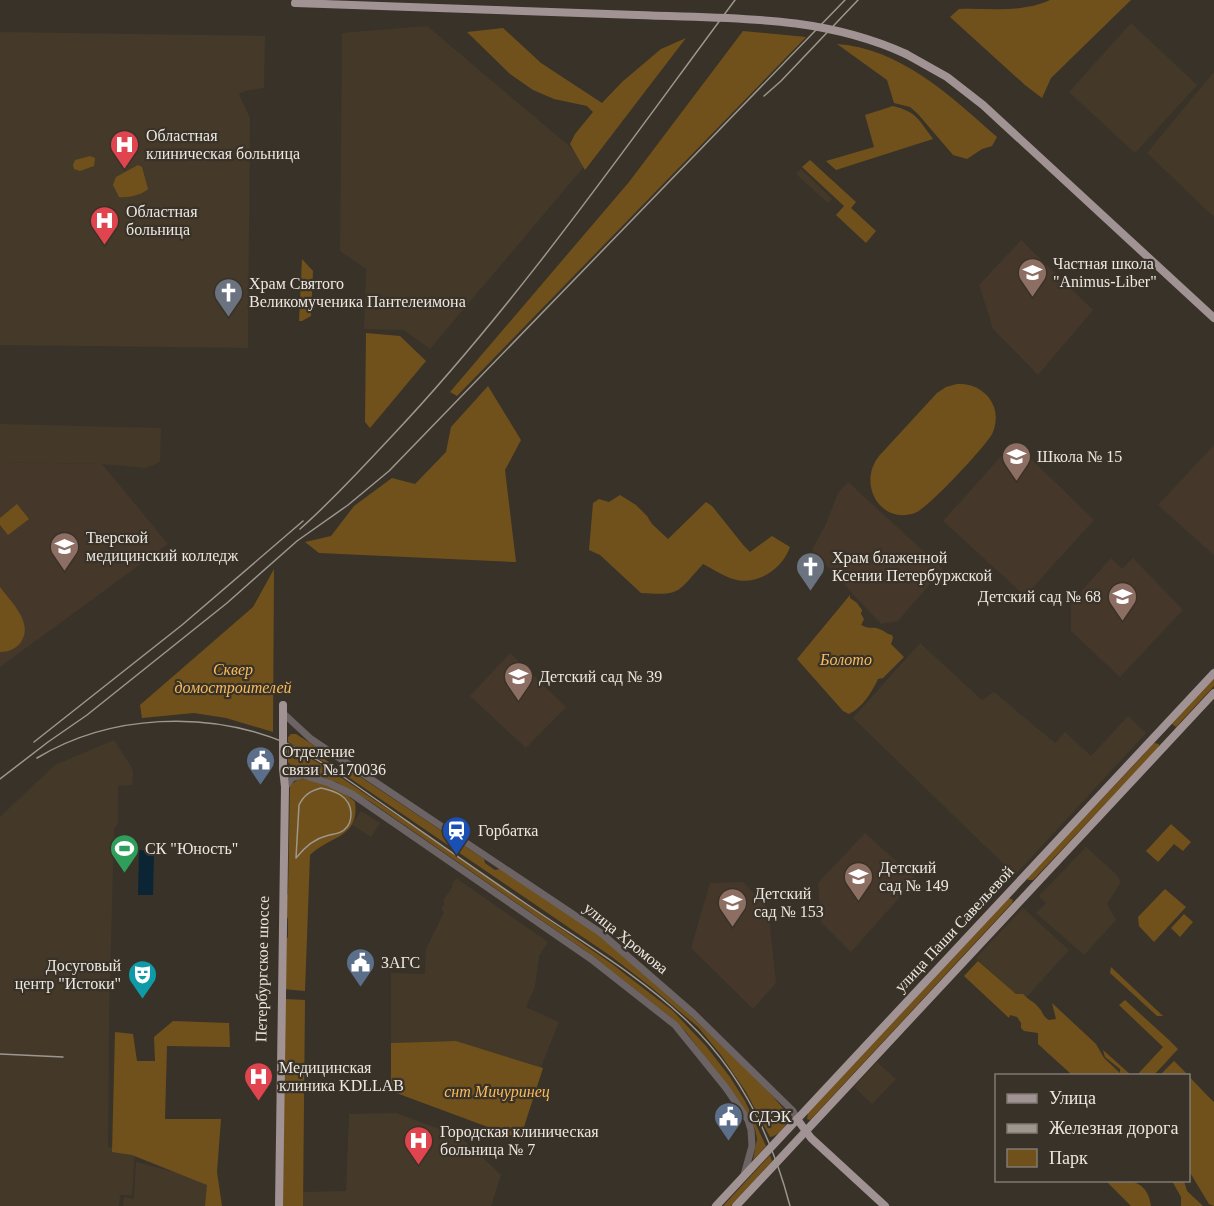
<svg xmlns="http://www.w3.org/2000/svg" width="1214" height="1206" viewBox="0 0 1214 1206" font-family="'Times New Roman',serif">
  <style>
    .built { fill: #443929 }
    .education { fill: #45382a }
    .medical { fill: #453929 }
    .green { fill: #70511c }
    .water { fill: #0c2534 }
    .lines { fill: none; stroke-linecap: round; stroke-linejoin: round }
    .minor { stroke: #6b6364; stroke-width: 7 }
    .major { stroke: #a19294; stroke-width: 8 }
    .tram { stroke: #9d978f; stroke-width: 1.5 }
    .rail { stroke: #9d978f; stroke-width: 1.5 }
    .major-bridge { stroke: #a19294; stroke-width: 8 }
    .labels { text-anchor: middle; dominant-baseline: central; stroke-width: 4.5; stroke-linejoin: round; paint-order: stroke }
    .poi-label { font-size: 16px; fill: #ece7e1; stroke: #393228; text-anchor: start }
    .park-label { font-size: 16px; font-style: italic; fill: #fabb58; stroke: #393228 }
    .street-label { font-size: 16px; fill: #ece7e1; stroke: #393228 }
  </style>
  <rect width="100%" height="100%" fill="#393228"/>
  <g class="built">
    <polygon points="1131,23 1197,85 1135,153 1069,92"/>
    <polygon points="427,26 588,162 430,349 404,330 364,329 366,269 340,251 342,33"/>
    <polygon points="1214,72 1214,217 1147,153"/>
    <polygon points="801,169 832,199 828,203 796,174"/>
    <polygon points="0,424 161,428 160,462 146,468 102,464 0,462"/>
    <polygon points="920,643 982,700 994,692 1055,743 1065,732 1091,756 1128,716 1146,733 1015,875 853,718"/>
    <polygon points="114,740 131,766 133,772 132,785 118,786 118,824 114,829 109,1019 108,1147 135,1151 132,1195 120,1195 119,1206 0,1206 0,817 55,765"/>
    <polygon points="361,811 380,823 371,837 352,825"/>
    <polygon points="1086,847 1117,875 1121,882 1107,904 1116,920 1084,955 1036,913 1046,903 1039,896"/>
    <polygon points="456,878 548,942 539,956 535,987 526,1007 559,1022 541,1067 456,1041 391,1043 391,973 425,974 426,949 444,912 441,909 445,903 443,901 453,886 452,884"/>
    <polygon points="1023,908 1069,950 1023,1001 976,958"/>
    <polygon points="877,1062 896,1079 872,1104 854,1087"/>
    <polygon points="136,1162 212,1182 212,1206 123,1206 124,1197 134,1199"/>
  </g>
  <g class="education">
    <polygon points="1021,240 1093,310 1038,375 993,329 979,285"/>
    <polygon points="1014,442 1094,520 1025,596 943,521"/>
    <polygon points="1214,445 1214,555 1158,505"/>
    <polygon points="0,462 102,464 168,544 0,667"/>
    <polygon points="848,482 943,569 898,621 881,624 812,550 825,526 838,493"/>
    <polygon points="1111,558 1122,569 1133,558 1183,610 1120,677 1071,631 1071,603"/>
    <polygon points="510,653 566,707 526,748 470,696"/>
    <polygon points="865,833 916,879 851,952 821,922 818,883"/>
    <polygon points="743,882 768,908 776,983 753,1009 691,948 710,883"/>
  </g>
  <g class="medical">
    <polygon points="0,32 265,36 264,88 245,91 239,94 250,118 248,348 0,345"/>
    <polygon points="396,1113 459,1136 480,1155 501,1175 491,1206 303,1206 303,1192 346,1191 349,1114"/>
  </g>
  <g class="green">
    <path d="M1050,0H1131L1051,78L1042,98L1025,85L950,17L959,9C988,8 1023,13 1050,0Z"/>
    <polygon points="503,28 541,63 602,103 622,82 661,49 686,38 585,170 570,144 575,134 593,112 587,106 554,99 533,90 510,74 467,32"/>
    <polygon points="743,31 806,37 457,396 450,392 629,182"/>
    <path d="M837,44C900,48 952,97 997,137L992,146L982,149L967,159L953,155L918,114L910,107L894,103L887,80Z"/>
    <path d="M893,106C917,112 919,120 933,139L836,170L826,161L874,147L865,115Z"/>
    <polygon points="90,156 95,158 94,166 80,171 74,169 73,165 75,160"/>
    <polygon points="810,160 856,202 851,208 876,231 866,243 836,215 844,206 802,167"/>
    <path d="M138,165L142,167L148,189C142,195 128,198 119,197L113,185L116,177Z"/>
    <polygon points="302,259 313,271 311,316 302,321 299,321"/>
    <polygon points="366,333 400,336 426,361 370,428 365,422"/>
    <path d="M957,384C973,383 988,391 994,407C997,416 996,426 992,434C985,447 928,508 915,513C880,525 857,484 879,456L937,393L946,387Z"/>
    <polygon points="488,386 521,440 505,470 516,562 319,553 305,542 331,536 354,506 392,478 415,484 446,452 451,427"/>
    <path d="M620,495L636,505L647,516L652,524L668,539L706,502L712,506L744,546L750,552L772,536L790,547C783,568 757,587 733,579C723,576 713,569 703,564C677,592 682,596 641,593L600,555L589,550L593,503L599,499L609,502Z"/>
    <polygon points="17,504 29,519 8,535 0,525 0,518"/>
    <polygon points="274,569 273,732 226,718 194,713 142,718 140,705 253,607"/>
    <path d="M0,587C11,602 34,623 21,642C16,649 8,652 0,652Z"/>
    <path d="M850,595V598L857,603L862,610L861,614L864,619L861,625C871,630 872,626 879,629C884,630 886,634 892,635L893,638L891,644L904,657L883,678L878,679C872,692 862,708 849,714L843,711L797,659Z"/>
    <polygon points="1214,677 1214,686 1176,727 1172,724"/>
    <path d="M291,734H296L315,746L318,748L317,754L345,773L353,772L484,859L485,863L495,870L500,869L600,936L668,994L763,1085L788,1114C790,1123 779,1136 770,1137L746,1092L721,1055L698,1027L652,988L612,957L414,822L338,770L288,742V737Z"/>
    <path d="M1154,743L1159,744V747L1033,880H1028L1027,878C1069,832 1113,789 1154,743Z"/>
    <polygon points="288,746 324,766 407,822 612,964 673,1011 706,1046 730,1077 745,1101 766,1146 753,1160 757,1139 755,1129 742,1106 686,1032 669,1016 586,951 371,802 336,782 293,768 288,762"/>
    <path d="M299,779C318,779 342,789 355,802C360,838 329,836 310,855L305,991L283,989L284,941L288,937V918L284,916L285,896L288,894L290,785Z"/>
    <polygon points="1171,824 1191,842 1183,851 1174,844 1158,862 1146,851"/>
    <polygon points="1165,889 1186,907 1154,942 1139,926 1138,917"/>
    <polygon points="1009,898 1013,900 1012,903 813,1117 810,1120 807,1119 808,1113"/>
    <polygon points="1184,914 1193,922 1180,937 1171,928"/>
    <path d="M978,961L1016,994H1023C1028,1000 1034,1001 1039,1008C1044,1013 1042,1016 1049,1020L1056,1019L1052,1003L1096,1044L1104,1058L1120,1073V1069L1105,1057L1103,1050L1131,1075H1072L1038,1044V1033L1024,1031L1021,1028V1023L1017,1017L1010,1015L1009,1018L964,976Z"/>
    <polygon points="1111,967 1163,1016 1157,1016 1110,973"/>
    <polygon points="285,999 305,1000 303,1206 282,1206"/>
    <polygon points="1125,1000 1169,1040 1167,1043 1169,1040 1178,1049 1154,1075 1137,1075 1163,1047 1119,1005"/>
    <polygon points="173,1021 229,1023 230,1047 167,1046 165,1119 221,1119 217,1172 222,1206 205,1206 207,1185 132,1155 112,1152 115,1032 133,1034 137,1061 155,1061 154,1037"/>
    <polygon points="456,1041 543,1068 520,1139 391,1091 391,1043"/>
    <path d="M1174,1061C1188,1074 1199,1088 1214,1102V1206L1209,1204L1189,1171L1188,1076L1160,1075Z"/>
    <polygon points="770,1155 772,1161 731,1206 723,1206"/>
    <path d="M1106,1181C1129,1180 1147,1179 1151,1206H1131Z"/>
    <polygon points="1172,1181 1184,1181 1187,1191 1203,1206 1181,1206 1181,1197"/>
  </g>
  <polygon class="water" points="139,850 154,851 153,895 138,895"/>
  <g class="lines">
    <g class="minor">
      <polyline points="284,714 311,739 601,933 693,1013 793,1111 797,1119"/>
      <polyline points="283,769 329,783 352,794 591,959 675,1025 726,1088 748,1120 751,1130 752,1146 744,1175"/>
      <polyline points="285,787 292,778 302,775"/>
    </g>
    <g class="major">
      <polyline points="295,3 637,15"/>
      <polyline points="906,54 947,77 983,105 1214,318"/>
      <polyline points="797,1119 811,1138 885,1206"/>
      <polyline points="279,1206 285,787 283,769 283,705"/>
      <polyline points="716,1206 1214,673"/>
      <polyline points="736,1206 1214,693"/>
    </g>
    <path class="tram" d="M321,788C335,791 350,796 351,813C351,820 350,825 344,830C339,834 333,834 326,836C313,839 304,848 296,858L299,805C304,795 310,791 321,788Z"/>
    <g class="rail">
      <polyline points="764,96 781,81 858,0"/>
      <path d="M300,529C333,500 362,468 392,436C519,301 625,148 735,0"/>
      <polyline points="34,742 182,625 303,521"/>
      <path d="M37,758C110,714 208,710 286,743C304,751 321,762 338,773C400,816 462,860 525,903C580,941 639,975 687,1021C740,1071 772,1137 790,1206"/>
      <polyline points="0,779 48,742 87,715 227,603 297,541 348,505 389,471 845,0"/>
      <polyline points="0,1054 63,1057"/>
    </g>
    <path class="major-bridge" d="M637,15C730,19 819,14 906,54"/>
  </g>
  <defs>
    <symbol id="hospital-pin" viewBox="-11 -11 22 30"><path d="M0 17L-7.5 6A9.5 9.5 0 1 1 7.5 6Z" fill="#e0444e" stroke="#393228"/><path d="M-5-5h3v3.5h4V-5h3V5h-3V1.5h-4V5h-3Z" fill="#fff"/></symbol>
    <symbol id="school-pin" viewBox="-11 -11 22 30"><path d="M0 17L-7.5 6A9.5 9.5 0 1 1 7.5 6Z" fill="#8d6e63" stroke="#393228"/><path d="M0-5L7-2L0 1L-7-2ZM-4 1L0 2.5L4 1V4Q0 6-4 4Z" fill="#fff"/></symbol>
    <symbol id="church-pin" viewBox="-11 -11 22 30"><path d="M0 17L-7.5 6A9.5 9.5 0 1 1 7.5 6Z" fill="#6b7280" stroke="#393228"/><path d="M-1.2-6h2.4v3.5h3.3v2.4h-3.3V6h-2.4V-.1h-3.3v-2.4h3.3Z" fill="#fff"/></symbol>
    <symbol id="university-pin" viewBox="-11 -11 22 30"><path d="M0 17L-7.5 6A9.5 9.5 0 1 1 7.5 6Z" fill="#8d6e63" stroke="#393228"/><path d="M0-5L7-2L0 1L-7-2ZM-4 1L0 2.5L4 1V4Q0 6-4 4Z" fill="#fff"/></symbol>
    <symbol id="civic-pin" viewBox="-11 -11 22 30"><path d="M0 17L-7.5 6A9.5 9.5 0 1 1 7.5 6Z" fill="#5c6f8a" stroke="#393228"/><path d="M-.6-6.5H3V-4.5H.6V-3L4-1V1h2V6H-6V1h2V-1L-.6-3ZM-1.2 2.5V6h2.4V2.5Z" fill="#fff"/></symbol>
    <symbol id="station-pin" viewBox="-11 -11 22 30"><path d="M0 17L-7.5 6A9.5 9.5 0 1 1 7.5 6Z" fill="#1a4fb4" stroke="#393228"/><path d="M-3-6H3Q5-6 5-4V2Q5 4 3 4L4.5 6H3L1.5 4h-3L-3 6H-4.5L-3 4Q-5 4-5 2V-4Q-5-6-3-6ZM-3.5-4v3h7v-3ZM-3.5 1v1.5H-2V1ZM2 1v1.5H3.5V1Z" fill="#fff"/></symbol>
    <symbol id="stadium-pin" viewBox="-11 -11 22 30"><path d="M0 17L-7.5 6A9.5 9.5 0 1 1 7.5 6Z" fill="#2e9e5b" stroke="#393228"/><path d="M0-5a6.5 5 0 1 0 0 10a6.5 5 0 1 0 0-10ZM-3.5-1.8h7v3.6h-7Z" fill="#fff"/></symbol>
    <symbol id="theatre-pin" viewBox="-11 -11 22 30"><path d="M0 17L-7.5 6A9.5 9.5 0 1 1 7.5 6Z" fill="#0f9aa8" stroke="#393228"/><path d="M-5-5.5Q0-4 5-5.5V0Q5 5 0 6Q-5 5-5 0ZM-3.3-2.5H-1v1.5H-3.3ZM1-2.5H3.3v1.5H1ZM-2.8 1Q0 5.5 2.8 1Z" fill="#fff"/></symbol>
  </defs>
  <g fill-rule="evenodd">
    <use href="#hospital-pin" x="108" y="128" width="33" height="45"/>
    <use href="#hospital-pin" x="88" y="204" width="33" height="45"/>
    <use href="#school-pin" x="1016" y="256" width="33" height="45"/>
    <use href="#church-pin" x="212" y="276" width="33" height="45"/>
    <use href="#school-pin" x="1000" y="440" width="33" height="45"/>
    <use href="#university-pin" x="48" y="530" width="33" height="45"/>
    <use href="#church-pin" x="794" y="550" width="33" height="45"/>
    <use href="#school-pin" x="1106" y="580" width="33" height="45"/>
    <use href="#school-pin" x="502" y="660" width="33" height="45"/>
    <use href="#civic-pin" x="244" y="744" width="33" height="45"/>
    <use href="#station-pin" x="440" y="814" width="33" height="45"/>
    <use href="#stadium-pin" x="108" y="832" width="33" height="45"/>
    <use href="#school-pin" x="842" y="860" width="33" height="45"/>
    <use href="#school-pin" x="716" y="886" width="33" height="45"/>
    <use href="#civic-pin" x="344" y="946" width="33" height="45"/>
    <use href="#theatre-pin" x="126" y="958" width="33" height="45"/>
    <use href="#hospital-pin" x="242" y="1060" width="33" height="45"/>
    <use href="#civic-pin" x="712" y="1100" width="33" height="45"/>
    <use href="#hospital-pin" x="402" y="1124" width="33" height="45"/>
  </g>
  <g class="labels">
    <g class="poi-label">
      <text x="146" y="135">Областная<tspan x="146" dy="18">клиническая больница</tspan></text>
      <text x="126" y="211">Областная<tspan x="126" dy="18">больница</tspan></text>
      <text x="1053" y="263">Частная школа<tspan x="1053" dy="18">"Animus-Liber"</tspan></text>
      <text x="249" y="283">Храм Святого<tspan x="249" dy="18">Великомученика Пантелеимона</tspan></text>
      <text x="1037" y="456">Школа № 15</text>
      <text x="86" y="537">Тверской<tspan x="86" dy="18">медицинский колледж</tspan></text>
      <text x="832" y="557">Храм блаженной<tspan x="832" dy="18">Ксении Петербуржской</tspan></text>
      <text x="1101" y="596" text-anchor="end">Детский сад № 68</text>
      <text x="539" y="676">Детский сад № 39</text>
      <text x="282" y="751">Отделение<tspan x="282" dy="18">связи №170036</tspan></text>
      <text x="478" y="830">Горбатка</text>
      <text x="145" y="848">СК "Юность"</text>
      <text x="879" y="867">Детский<tspan x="879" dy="18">сад № 149</tspan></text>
      <text x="754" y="893">Детский<tspan x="754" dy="18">сад № 153</tspan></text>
      <text x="381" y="962">ЗАГС</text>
      <text x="121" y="965" text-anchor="end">Досуговый<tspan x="121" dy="18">центр "Истоки"</tspan></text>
      <text x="279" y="1067">Медицинская<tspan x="279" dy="18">клиника KDLLAB</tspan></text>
      <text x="749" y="1116">СДЭК</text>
      <text x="440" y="1131">Городская клиническая<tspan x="440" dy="18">больница № 7</tspan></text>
    </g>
    <g class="park-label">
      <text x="846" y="659">Болото</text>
      <text x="233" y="669">Сквер<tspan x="233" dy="18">домостроителей</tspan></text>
      <text x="497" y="1091">снт Мичуринец</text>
    </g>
    <g class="street-label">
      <text transform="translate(954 929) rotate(-47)">улица Паши Савельевой</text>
      <text transform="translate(626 938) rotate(39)">улица Хромова</text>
      <text transform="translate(262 969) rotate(-89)">Петербургское шоссе</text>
    </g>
  </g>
  <rect x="995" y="1074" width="195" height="108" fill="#393228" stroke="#817a72" stroke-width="1.5"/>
  <rect x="1007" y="1094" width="30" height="9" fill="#a19294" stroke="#817a72" stroke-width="1.5"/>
  <text x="1049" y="1104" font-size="18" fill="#ece7e1">Улица</text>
  <rect x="1007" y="1124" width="30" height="9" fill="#9d978f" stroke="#817a72" stroke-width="1.5"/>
  <text x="1049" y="1134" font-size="18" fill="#ece7e1">Железная дорога</text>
  <rect x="1007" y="1149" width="30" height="18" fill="#70511c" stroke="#817a72" stroke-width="1.5"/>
  <text x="1049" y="1164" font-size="18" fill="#ece7e1">Парк</text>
</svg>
